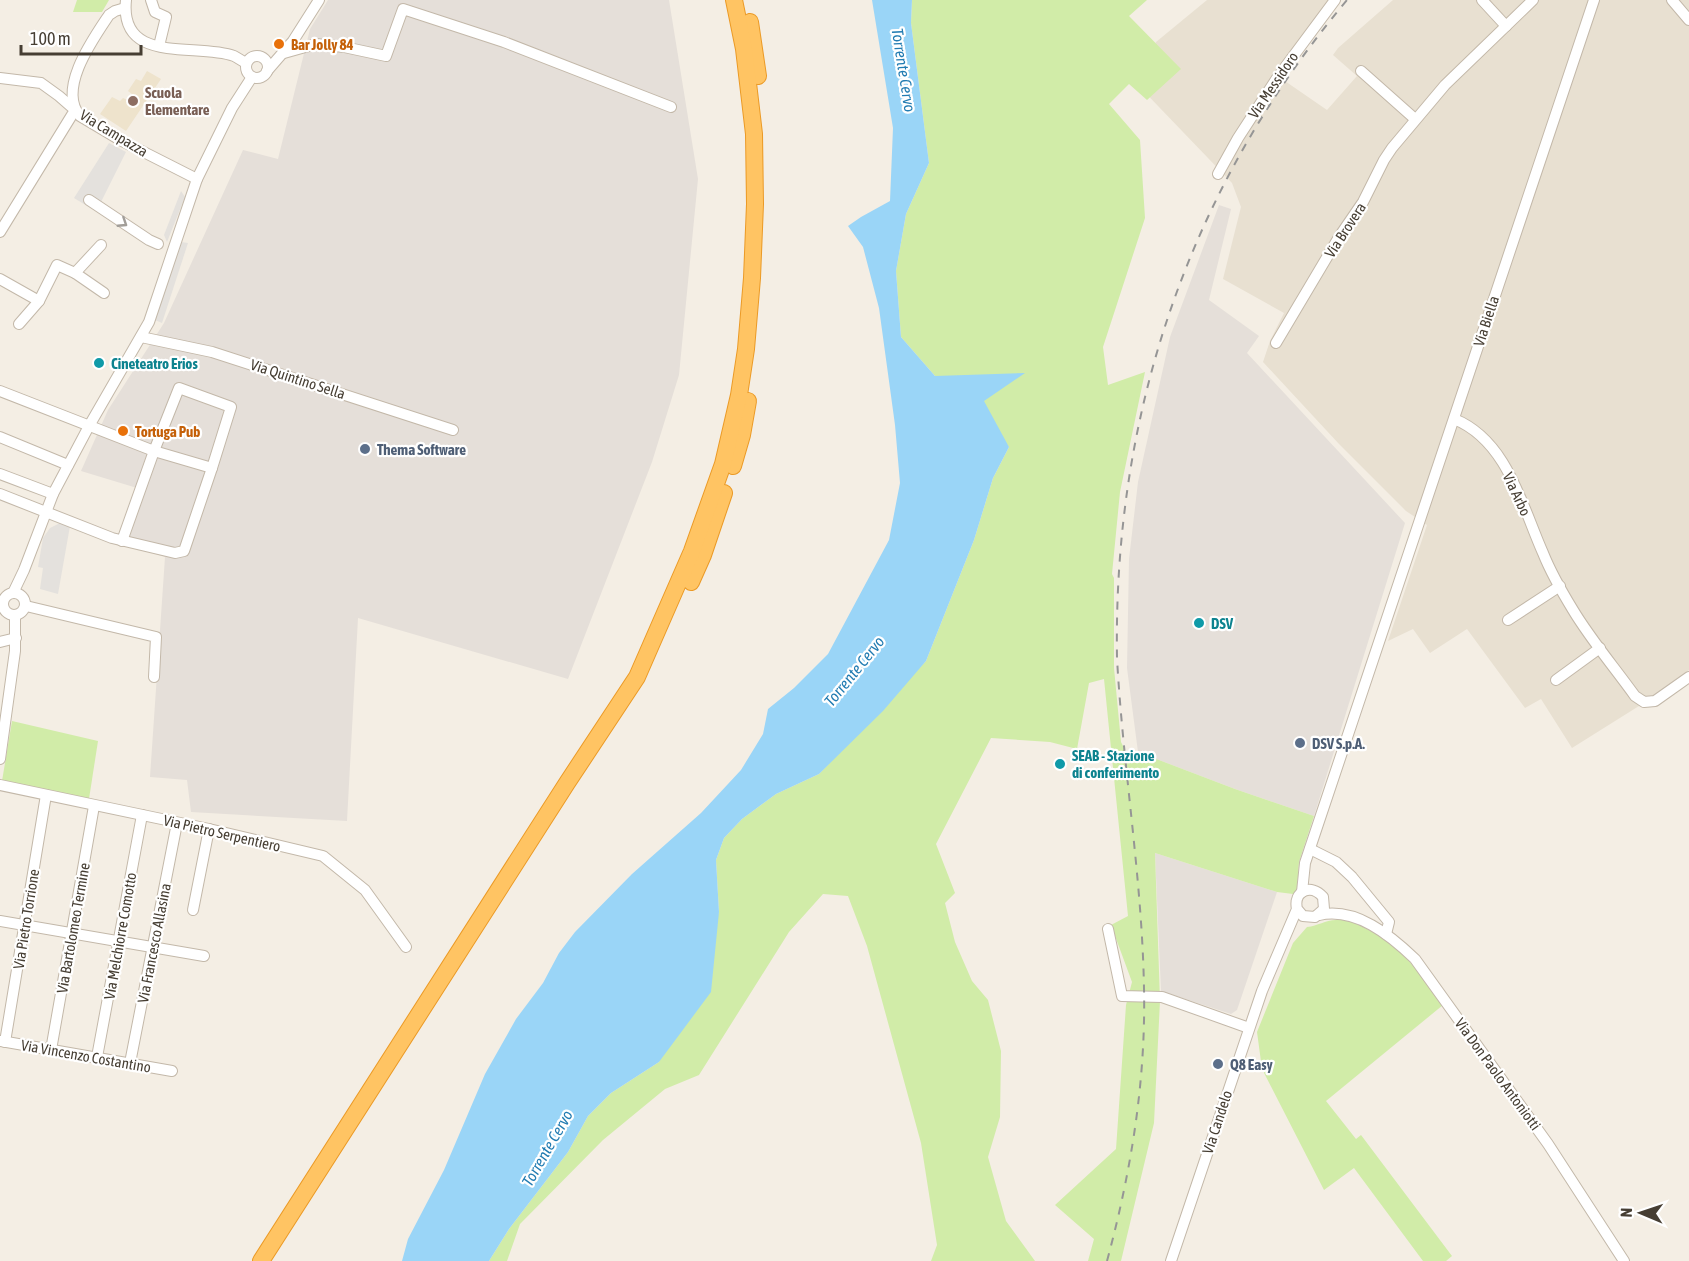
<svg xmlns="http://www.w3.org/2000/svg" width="1689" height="1261" viewBox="0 0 1689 1261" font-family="'Asap Condensed',sans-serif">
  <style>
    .residential { fill: #e8e0d1 }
    .industrial { fill: #e5dfd9 }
    .education { fill: #eee3cc }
    .green { fill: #d1eca8 }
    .parking { fill: #e4e1dd }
    .water { fill: #9ad5f7 }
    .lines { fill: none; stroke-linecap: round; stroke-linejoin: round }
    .minor-casing { stroke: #c3b8a9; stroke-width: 12 }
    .highway-casing { stroke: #eb9a26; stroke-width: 18 }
    .minor { stroke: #fff; stroke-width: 10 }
    .highway { stroke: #ffc463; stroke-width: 16 }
    .rail { stroke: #959595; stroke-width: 2; stroke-dasharray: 8 8; stroke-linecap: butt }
    .oneway { stroke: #a29e99 }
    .food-dot { fill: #e8710a; stroke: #fff; stroke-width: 2 }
    .education-dot { fill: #8d6e63; stroke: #fff; stroke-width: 2 }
    .culture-dot { fill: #0f9aa8; stroke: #fff; stroke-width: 2 }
    .service-dot { fill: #5c6f8a; stroke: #fff; stroke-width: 2 }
    .labels { text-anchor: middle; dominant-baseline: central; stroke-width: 4.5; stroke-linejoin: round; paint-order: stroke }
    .food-label { font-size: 15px; font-weight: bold; fill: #c56008; stroke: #fff; text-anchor: start }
    .street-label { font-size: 15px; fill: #463e33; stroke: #fff }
    .education-label { font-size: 15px; font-weight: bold; fill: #785e54; stroke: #fff; text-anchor: start }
    .culture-label { font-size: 15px; font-weight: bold; fill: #0d838f; stroke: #fff; text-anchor: start }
    .service-label { font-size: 15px; font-weight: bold; fill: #4e5e75; stroke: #fff; text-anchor: start }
    .water-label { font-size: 16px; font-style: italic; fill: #227cb2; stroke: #fff }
  </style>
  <rect width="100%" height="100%" fill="#f4eee4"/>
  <polygon class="residential" points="1207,0 1341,0 1282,79 1327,110 1357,76 1333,55 1338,48 1393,0 1689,0 1689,670 1639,706 1572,748 1541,699 1525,708 1467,629 1430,653 1413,629 1388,641 1427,525 1406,511 1339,444 1263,362 1270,341 1284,313 1223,279 1241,207 1232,183 1134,81 1156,42"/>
  <g class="industrial">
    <polygon points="328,0 669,0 698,179 679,375 652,462 568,679 358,618 347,821 191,812 187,780 150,777 165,557 120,542 137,488 81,471 108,410 164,323 243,150 278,159 310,29"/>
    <polygon points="1219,205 1231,209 1209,300 1259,336 1247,353 1405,523 1314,816 1235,789 1138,752 1127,668 1129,559 1138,482 1170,337"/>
    <polygon points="1155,853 1277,892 1237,1010 1231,1014 1161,991"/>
  </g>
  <polygon class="education" points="147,71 161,79 126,131 100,114 112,97 120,101 123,98 128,100 132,94 128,91 136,79 141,81"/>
  <g class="green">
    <polygon points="77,0 109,0 102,12 73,12"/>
    <polygon points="912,0 1147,0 1129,16 1181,69 1147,100 1129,84 1109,104 1140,140 1145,218 1103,347 1108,385 1145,372 1120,492 1112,574 1114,578 1114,668 1121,742 1127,754 1138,752 1235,789 1314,816 1299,862 1297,890 1293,894 1277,892 1155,853 1160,1001 1154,1123 1121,1261 1088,1261 1094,1239 1055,1205 1116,1149 1126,1005 1132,982 1111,925 1128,916 1104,679 1089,683 1077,749 1050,742 991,738 936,844 955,893 945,903 955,942 972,981 988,1000 1001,1051 1000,1117 988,1157 1006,1221 1035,1261 931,1261 937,1245 921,1143 867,946 848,896 823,894 789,932 699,1075 665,1089 603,1140 520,1224 507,1261 489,1261 509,1229 568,1152 588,1116 611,1093 659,1062 719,912 716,860 724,838 742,819 776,794 819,774 926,661 974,540 993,478 1009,447 935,376 901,337 896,271 906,214 929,163 911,23"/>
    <polygon points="12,721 98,741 89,799 2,781"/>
    <path d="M1338,917C1392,935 1411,960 1443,1005L1326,1101L1356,1139L1361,1135L1452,1256L1446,1261H1423L1354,1168L1324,1190L1262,1069L1257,1032L1293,943L1307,927C1318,926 1325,920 1336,920Z"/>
  </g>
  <g class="parking">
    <polygon points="109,143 126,152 99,206 92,209 74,198"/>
    <polygon points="181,191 185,197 167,242 164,235"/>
    <polygon points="181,242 188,243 162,323 155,320"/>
    <polygon points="60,523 70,526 58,594 40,589 43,568 38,567 43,538 50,528"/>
  </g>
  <polygon class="water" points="872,0 912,0 911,23 929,163 906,214 896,271 901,337 935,376 1025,373 984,401 1009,447 993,478 974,540 926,661 883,711 819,774 776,794 742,819 724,838 716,860 719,912 711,992 659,1062 611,1093 588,1116 568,1152 509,1229 489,1261 402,1261 408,1239 444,1170 485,1074 516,1019 543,983 559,953 575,932 632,874 701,813 741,770 763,734 768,709 794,688 828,654 889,540 900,483 895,425 879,308 863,247 848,226 861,217 890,201 893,128"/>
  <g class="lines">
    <defs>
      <g id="minor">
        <path d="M126,0C119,66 197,42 234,56C238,58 242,61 246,63"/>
        <polyline points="151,0 155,12 166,17 159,46"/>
        <polyline points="1482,0 1506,26"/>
        <polyline points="1672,0 1689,20"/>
        <path d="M125,8L115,11L109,15C93,39 57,89 80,116L122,141L197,179"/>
        <polyline points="284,53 316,44 344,47 386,56 403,9 504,42 671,107"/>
        <circle cx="257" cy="67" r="11"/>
        <polyline points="267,71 293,41 319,0"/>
        <polyline points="1361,71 1415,119"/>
        <polyline points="0,78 41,83 59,96 75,110 0,232"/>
        <polyline points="1218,174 1238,138 1277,78 1335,0"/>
        <polyline points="89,200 149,240 158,244"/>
        <polyline points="75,273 104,293"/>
        <polyline points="0,279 39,301"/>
        <polyline points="19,324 39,301 57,265 75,273 101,245"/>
        <polyline points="141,337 212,352 453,430"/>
        <polyline points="1276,343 1339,237 1363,202 1384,160 1392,148 1445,85 1533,0"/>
        <polyline points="0,391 154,451 212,468 184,551 175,553 112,538 0,494"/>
        <path d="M1454,419C1507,440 1522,506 1543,553C1551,573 1562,592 1573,610C1591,640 1615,668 1635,696L1644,702L1655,701L1689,677"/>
        <polyline points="0,437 68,465"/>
        <polyline points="0,474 53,494"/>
        <polyline points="122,541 154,451 179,388 231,407 212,468"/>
        <circle cx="14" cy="604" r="11"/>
        <polyline points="13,593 24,570 53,494 89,426 149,322 197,179 232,108 252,77"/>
        <polyline points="26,606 156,637 154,677"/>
        <polyline points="1508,620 1560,586"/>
        <polyline points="0,642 16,638"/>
        <polyline points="1556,680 1600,648"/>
        <polyline points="0,759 15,651 15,616"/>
        <polyline points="0,785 209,829 323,856 365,890 406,947"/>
        <polyline points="1310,849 1336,862 1352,877 1389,922 1386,934"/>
        <polyline points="1302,892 1305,863 1594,0"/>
        <polyline points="193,910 209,829"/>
        <path d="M1319,915C1356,907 1390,935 1415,959L1548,1144L1624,1261"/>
        <polyline points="0,921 204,956"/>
        <polyline points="1108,929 1122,996 1162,997 1249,1028"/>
        <polyline points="1,1041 172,1071"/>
        <polyline points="5,1042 46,795"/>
        <polyline points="51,1050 94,806"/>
        <polyline points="97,1057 142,815"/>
        <polyline points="130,1063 177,823"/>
        <path d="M1171,1261L1262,991L1297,909C1293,891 1311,883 1323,897L1324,909L1315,917L1303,916L1297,909"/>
      </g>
      <g id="highway">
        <polyline points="750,22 758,76"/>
        <polyline points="733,466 742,435 748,401"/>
        <polyline points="691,582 703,555 724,493"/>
        <polyline points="261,1261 567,783 637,677 692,551 723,464 739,395 746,349 752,278 755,204 754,134 744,49 734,0"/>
      </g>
    </defs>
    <use href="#minor" class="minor-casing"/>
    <use href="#highway" class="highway-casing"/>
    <use href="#minor" class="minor"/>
    <use href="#highway" class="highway"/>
    <path class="rail" d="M1107,1261C1131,1172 1146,1081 1144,988C1142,878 1123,768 1117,658C1113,413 1189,188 1347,0"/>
  </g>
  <defs><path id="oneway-chevron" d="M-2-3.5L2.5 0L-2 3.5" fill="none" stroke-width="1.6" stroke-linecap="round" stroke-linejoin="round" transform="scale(1.5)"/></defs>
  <use class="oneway" href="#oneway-chevron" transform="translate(123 223) rotate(33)"/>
  <g class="food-dot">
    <circle cx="279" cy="44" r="6"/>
    <circle cx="123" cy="431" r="6"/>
  </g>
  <circle class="education-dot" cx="133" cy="101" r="6"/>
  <g class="culture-dot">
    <circle cx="99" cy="363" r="6"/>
    <circle cx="1199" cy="623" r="6"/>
    <circle cx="1060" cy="764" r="6"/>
  </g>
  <g class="service-dot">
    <circle cx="365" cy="449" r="6"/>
    <circle cx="1300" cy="743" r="6"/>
    <circle cx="1218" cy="1064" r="6"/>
  </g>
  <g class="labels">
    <g class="food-label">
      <text x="291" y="44">Bar Jolly 84</text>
      <text x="135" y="431">Tortuga Pub</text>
    </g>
    <g class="street-label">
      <text transform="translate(1273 85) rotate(-56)">Via Messidoro</text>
      <text transform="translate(114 133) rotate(31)">Via Campazza</text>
      <text transform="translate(1345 230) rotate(-57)">Via Brovera</text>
      <text transform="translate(1486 321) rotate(-72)">Via Biella</text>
      <text transform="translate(298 379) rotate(18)">Via Quintino Sella</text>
      <text transform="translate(1517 494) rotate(65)">Via Arbo</text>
      <text transform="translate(222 833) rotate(13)">Via Pietro Serpentiero</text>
      <text transform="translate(26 919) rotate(-81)">Via Pietro Torrione</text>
      <text transform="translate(73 928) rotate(-80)">Via Bartolomeo Termine</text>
      <text transform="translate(120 936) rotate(-80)">Via Melchiorre Comotto</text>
      <text transform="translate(154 943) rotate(-79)">Via Francesco Allasina</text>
      <text transform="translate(86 1056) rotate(10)">Via Vincenzo Costantino</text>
      <text transform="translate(1498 1074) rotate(54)">Via Don Paolo Antoniotti</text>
      <text transform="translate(1217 1122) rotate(-72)">Via Candelo</text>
    </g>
    <g class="education-label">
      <text x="145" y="92">Scuola<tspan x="145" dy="17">Elementare</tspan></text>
    </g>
    <g class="culture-label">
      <text x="111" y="363">Cineteatro Erios</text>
      <text x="1211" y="623">DSV</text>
      <text x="1072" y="755">SEAB - Stazione<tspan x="1072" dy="17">di conferimento</tspan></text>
    </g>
    <g class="service-label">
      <text x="377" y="449">Thema Software</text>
      <text x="1312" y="743">DSV S.p.A.</text>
      <text x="1230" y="1064">Q8 Easy</text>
    </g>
    <g class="water-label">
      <text transform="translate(904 70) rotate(81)">Torrente Cervo</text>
      <text transform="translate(854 671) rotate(-51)">Torrente Cervo</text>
      <text transform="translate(547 1148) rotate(-60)">Torrente Cervo</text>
    </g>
  </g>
  <g transform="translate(1641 1213) rotate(272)" stroke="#ffffff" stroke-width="4.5" paint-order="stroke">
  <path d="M0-4.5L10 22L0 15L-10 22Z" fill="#463e33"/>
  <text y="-9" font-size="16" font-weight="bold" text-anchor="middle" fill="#463e33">N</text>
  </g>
  <path d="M21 45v9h120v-9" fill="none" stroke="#463e33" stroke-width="3"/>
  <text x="30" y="45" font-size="18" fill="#463e33" stroke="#ffffff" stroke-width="4.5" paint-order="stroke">100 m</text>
</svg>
